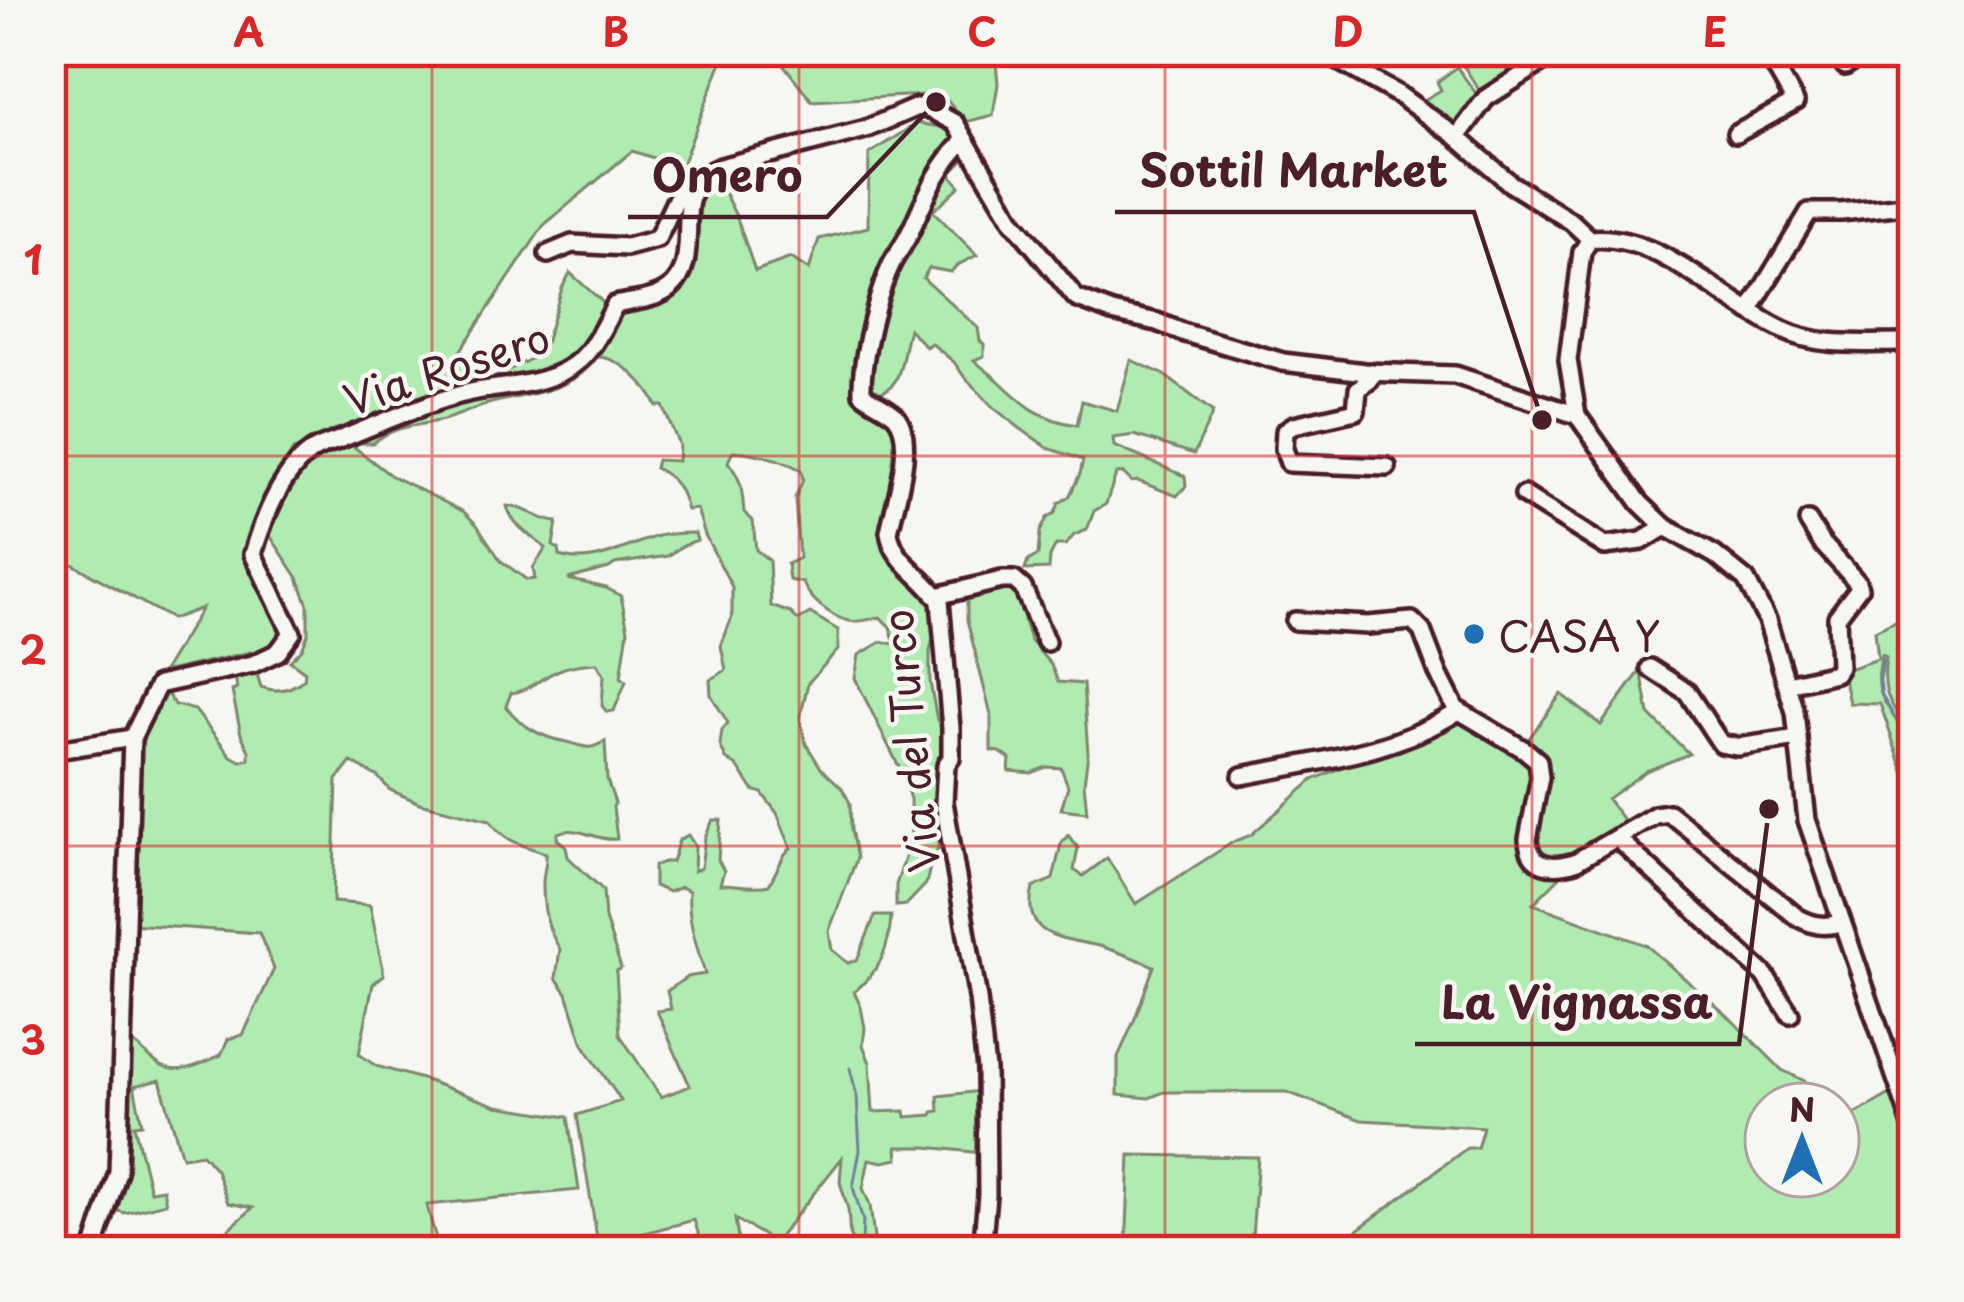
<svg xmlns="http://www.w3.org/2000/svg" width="1964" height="1302" viewBox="0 0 1964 1302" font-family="'Playpen Sans',sans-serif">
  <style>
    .green { fill: #b0ecb2; stroke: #7d866e; stroke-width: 3; fill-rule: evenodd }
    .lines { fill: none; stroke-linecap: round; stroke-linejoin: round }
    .stream { stroke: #6d839b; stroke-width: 3 }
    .minor-casing { stroke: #4a1f2b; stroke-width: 24 }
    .minor { stroke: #f6f6f2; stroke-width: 15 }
    .grid { fill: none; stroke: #d62828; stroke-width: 3; stroke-opacity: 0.55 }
    .poi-dot { fill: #1f6fb2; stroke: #f6f6f2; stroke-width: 4.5 }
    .labels { text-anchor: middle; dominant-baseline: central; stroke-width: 9; stroke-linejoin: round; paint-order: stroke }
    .street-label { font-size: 42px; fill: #4a1f2b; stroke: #f6f6f2 }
    .poi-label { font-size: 42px; fill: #4a1f2b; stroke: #f6f6f2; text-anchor: start }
    .leader { fill: none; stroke: #4a1f2b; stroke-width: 4.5 }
    .callout-dot { fill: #4a1f2b; stroke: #f6f6f2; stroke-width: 4.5 }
    .callout-label { font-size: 45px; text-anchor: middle; font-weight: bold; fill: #4a1f2b; stroke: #f6f6f2; stroke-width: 9; stroke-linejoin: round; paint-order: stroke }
    .neatline { fill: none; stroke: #d62828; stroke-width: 4.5 }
    .grid-label { font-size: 39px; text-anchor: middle; font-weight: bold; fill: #d62828 }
  </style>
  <rect width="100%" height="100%" fill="#f6f6f2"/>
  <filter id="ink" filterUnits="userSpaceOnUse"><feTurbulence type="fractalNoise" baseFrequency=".00833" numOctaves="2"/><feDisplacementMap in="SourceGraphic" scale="24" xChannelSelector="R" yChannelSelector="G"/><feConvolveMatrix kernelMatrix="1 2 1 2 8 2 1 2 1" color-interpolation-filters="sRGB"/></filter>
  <g filter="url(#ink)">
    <g class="green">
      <polygon points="51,51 726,51 681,167 632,151 544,225 457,356 488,381 542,353 562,288 570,273 607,306 579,356 556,372 373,420 293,450 250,530 247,558 283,629 268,648 163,672 202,608 172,619 51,552"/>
      <polygon points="735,51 995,51 998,84 993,115 965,122 942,94 812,101 780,60"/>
      <polygon points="1477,51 1520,51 1527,62 1479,90 1461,62"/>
      <polygon points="1457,67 1477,95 1456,128 1419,103 1441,90 1437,82"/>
      <path d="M917,123L952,129L966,158L950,174L960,186L933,211L977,255L956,266L951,272L929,268L923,278L978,328L980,341L984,344V356L974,360C981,367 990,373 998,380C1024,405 1039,419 1077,425L1082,401L1117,411L1131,360L1163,374L1213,412L1194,454L1134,435L1113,438L1114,446L1185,476L1186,486L1177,496L1138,481L1132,482L1123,473L1116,474L1106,504L1094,511L1087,530L1074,535L1066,545H1056L1050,557L1049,569L1025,570L1028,561L1038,555L1040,532L1047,518L1055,513L1059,503L1069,497L1080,474L1083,460L1048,448L1021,429L994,408L963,375L954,362L931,343L926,347L909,329C900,357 905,396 867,394C859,353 891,270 914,235L908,231C878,264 855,353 858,397L894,421L902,437L885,541L890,557L927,588L936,601L938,619L930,651V682L937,720L946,731L948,757L941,762L938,848L931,863L926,884L906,905L896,906V885L911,840L910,799L901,771L855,678L859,655L881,642L895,644L890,627L880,617C871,619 858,623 849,621C831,617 810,600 803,583L789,580L787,564L799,558L795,498L803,480L801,470C781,458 756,453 733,451L728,462C742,479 742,491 744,512L753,521L756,550L769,560L771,606L791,613L798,620L810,613L838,630V650L808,683L800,719L806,744L821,768L842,788L850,803L851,830L857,858L829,931L832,950L848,963L857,960L875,916H891C889,950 880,970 854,992L861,1007L865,1028L863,1045L870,1063L873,1112L905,1111L906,1117L932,1115L933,1112L939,1111L938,1096L981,1091L982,1153L927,1147H897L898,1159L883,1162L869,1159L863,1188L870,1205L874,1238L882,1251H858L850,1237L848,1209L840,1182L842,1158L775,1242L735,1219L740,1251H704L694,1220L598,1245L577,1115L621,1101L583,1044L567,993L556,978L560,949C546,928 543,908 543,883C543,872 547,864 546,853C523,846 503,841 490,820L420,803L390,790L378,777L351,762L337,780L333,902L370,905L384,975L373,984L359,1054L376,1066L425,1080L497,1106L568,1117L579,1190L427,1205L439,1251H204L253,1208L228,1203L216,1170L202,1154L182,1157L160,1080L134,1086L142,1124L134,1125L150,1191L163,1189L166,1203L125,1213L118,1211L115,1207L123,1178L127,1038C138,1045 151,1060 160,1065C179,1077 202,1063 221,1055L228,1039L243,1035L274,969L259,933L130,924L137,746L159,696L164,690L175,705L195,710L231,756L241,761L249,759V751L241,734L232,691L237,689L235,676L256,671L261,687C277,693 291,690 304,679L305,672L290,661L302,649L308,634V605L298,578L271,537L269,525L276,508L303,468L316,456L344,442L473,396L543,386L570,375L586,365L624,308L641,301H656L682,289L696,249L702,186L724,192L737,218L755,271L791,258L809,270L819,239L868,227L869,154ZM597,357C621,357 647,385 657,406H663L679,445L678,461L657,460L655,468C676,479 681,488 687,510L697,509L705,535L732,587V617L721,646L726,670L710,680L711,695L728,723L722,730L720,745L726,759L737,766L753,790L762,793L777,813L791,848L785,854L769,885C752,889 738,884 720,884L724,871L718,860L721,820H713L705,837L701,868L694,871L695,846L688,835L679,840L672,862H664L654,866V886L669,892L681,887L689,891C687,919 697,947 705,974L687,977L667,991L671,1009L657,1011L690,1086L661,1097L620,1035L616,971L621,968L605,919L603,890L568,857L566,846L557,839L558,833C578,824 596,842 617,839L613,807L615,803L607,780L605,741C588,752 584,746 567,742C543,738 522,728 506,706L511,693C529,691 540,678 557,671C569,665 584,664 597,663L604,675L602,706L607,712L614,711L626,681L621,677L628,630L621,596L606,588L568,579L609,568L615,564L668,556L682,546L697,540L695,533C682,533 667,533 655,537C625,546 592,567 560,556L559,549L553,546L557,522C539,521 525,506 507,506C512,526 531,536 546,548L533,568L535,579L527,580L501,561L477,525L464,512L390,475L354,447L359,443H373C397,424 415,427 443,420C458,416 473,409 488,404C527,393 572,394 597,357Z"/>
      <polygon points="988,586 1017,588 1024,606 1024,621 1030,640 1051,665 1058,682 1083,684 1088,753 1084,783 1087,812 1061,809 1068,786 1061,768 1046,767 1032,773 1009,771 1010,759 1000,752 991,751 991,715 967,620 967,597"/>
      <path d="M1910,614L1913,618V745C1899,704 1879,708 1886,657L1882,655C1869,705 1895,704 1907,744C1912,759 1913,775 1913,792C1899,763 1891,734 1880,704L1849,703L1842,671L1878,659L1875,631Z"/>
      <path d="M1641,670L1649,714L1689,754L1646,771L1607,799L1624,821L1562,858L1540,853C1531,828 1540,802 1545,777L1525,744L1561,694L1601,725Z"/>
      <path d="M1460,715C1480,728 1508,740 1524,757C1544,779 1512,819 1522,848C1524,854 1529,859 1532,865L1565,872L1533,904L1646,945L1727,1015L1782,1070L1815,1086L1796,1097L1798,1104H1766V1176H1838V1124L1892,1093L1913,1161V1232L1900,1251H1329L1467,1148H1477L1483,1127L1361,1120L1287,1092H1164L1149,1098L1118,1095V1057L1134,1021L1154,966C1136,959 1118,951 1099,946C1064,938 1020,938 1033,888L1053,879L1061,844L1068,835L1078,848L1074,870L1083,876L1107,858L1136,904L1233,842L1251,835L1313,780Z"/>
      <polygon points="1130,1155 1258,1157 1251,1251 1126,1251"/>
    </g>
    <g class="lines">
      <g class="stream">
        <polyline points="1883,659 1880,681 1882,696 1909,741 1913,762"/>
        <polyline points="850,1068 857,1097 860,1150 853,1187 863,1221 862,1242 870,1251"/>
      </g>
      <defs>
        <g id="minor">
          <polyline points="1321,51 1399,95 1457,137 1511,184 1572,222 1590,239"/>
          <polyline points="1845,66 1867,51"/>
          <polyline points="1736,134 1795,102 1766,51"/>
          <polyline points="1457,137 1486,98 1560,51"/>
          <path d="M964,141C937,167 926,197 911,230C906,242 898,252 892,263C877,294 861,359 862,393C872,402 885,406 895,415C917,438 895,502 889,532C893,562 924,576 940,601L951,728V758L946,765L944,802L978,999L986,1069L987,1195L982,1251"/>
          <polyline points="548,254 572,244 627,247 657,239 681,189 694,188"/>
          <polyline points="1749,311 1809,212 1841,212 1913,204"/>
          <path d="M1913,343C1871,342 1821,349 1783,330C1724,303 1657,231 1590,239L1582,252L1568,360L1577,415L1640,503L1665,527L1715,555L1746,580L1767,620L1795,712L1807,820L1913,1128"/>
          <polyline points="1372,372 1370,380 1358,389 1356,411 1294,425 1285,431 1284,449 1289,463 1387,467"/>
          <polyline points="1524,495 1605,546 1642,541 1665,527"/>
          <polyline points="937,596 1002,580 1014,580 1023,588 1046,642"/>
          <path d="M1295,621L1368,625L1412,621L1422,631L1438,673L1456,709L1525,750L1538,761L1540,777L1528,839C1529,867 1552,869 1575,862L1655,815L1669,813L1797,917C1812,925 1823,928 1840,923"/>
          <polyline points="1650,668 1687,692 1721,744 1738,747 1798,738"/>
          <polyline points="1788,684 1835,673 1839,667 1837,617 1859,588 1857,582 1821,542 1808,521"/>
          <polyline points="51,751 132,738"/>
          <path d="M1242,776C1316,761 1394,753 1459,711"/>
          <polyline points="1617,838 1765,975 1790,1014"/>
          <path d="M93,1251L118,1172L132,738L158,685L253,664L278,652L292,633L253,554C263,520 281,472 312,451C321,445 335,442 346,437C383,422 438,398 476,391C511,385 553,385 581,359C596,345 606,322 615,305C633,301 654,300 669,289C701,265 677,213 697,182C702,175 712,171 720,167L866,129L917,107L931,110L955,123L1013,221L1076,298L1112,312L1157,322L1185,333L1283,362L1365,372L1455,375L1577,415"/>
        </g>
      </defs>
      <use href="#minor" class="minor-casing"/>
      <use href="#minor" class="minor"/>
    </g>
  </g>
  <path class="grid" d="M432,51V1251M799,51V1251M1165,51V1251M1532,51V1251M51,456H1913M51,846H1913"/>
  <circle class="poi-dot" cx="1474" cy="634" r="12"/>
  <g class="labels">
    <g class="street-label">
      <text transform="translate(446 367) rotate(-18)">Via Rosero</text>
      <text transform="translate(909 741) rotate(-96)">Via del Turco</text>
    </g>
    <g class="poi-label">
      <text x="1498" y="634">CASA Y</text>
    </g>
  </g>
  <path class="leader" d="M1542 420L1474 212H1115M936 102L827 217H628M1769 809L1739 1044H1415"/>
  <g class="callout-dot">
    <circle cx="1542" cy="420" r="12"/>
    <circle cx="936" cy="102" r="12"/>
    <circle cx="1769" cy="809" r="12"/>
  </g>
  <g class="callout-label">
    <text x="1294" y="187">Sottil Market</text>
    <text x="727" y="192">Omero</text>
    <text x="1577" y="1019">La Vignassa</text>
  </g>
  <rect width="1964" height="1302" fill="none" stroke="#f6f6f2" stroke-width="132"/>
  <g transform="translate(1802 1140)"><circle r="57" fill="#f6f6f2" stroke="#b1a0a2" stroke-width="3"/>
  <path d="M0-9L21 45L0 30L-21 45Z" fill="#1f6fb2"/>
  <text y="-18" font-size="33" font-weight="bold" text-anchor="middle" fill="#4a1f2b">N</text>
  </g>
  <rect x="66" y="66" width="1832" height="1170" class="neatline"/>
  <g class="grid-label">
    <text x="249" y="47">A</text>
    <text x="616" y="47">B</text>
    <text x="982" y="47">C</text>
    <text x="1348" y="47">D</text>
    <text x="1715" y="47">E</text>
    <text x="33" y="275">1</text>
    <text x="33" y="665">2</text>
    <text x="33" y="1055">3</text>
  </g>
</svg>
